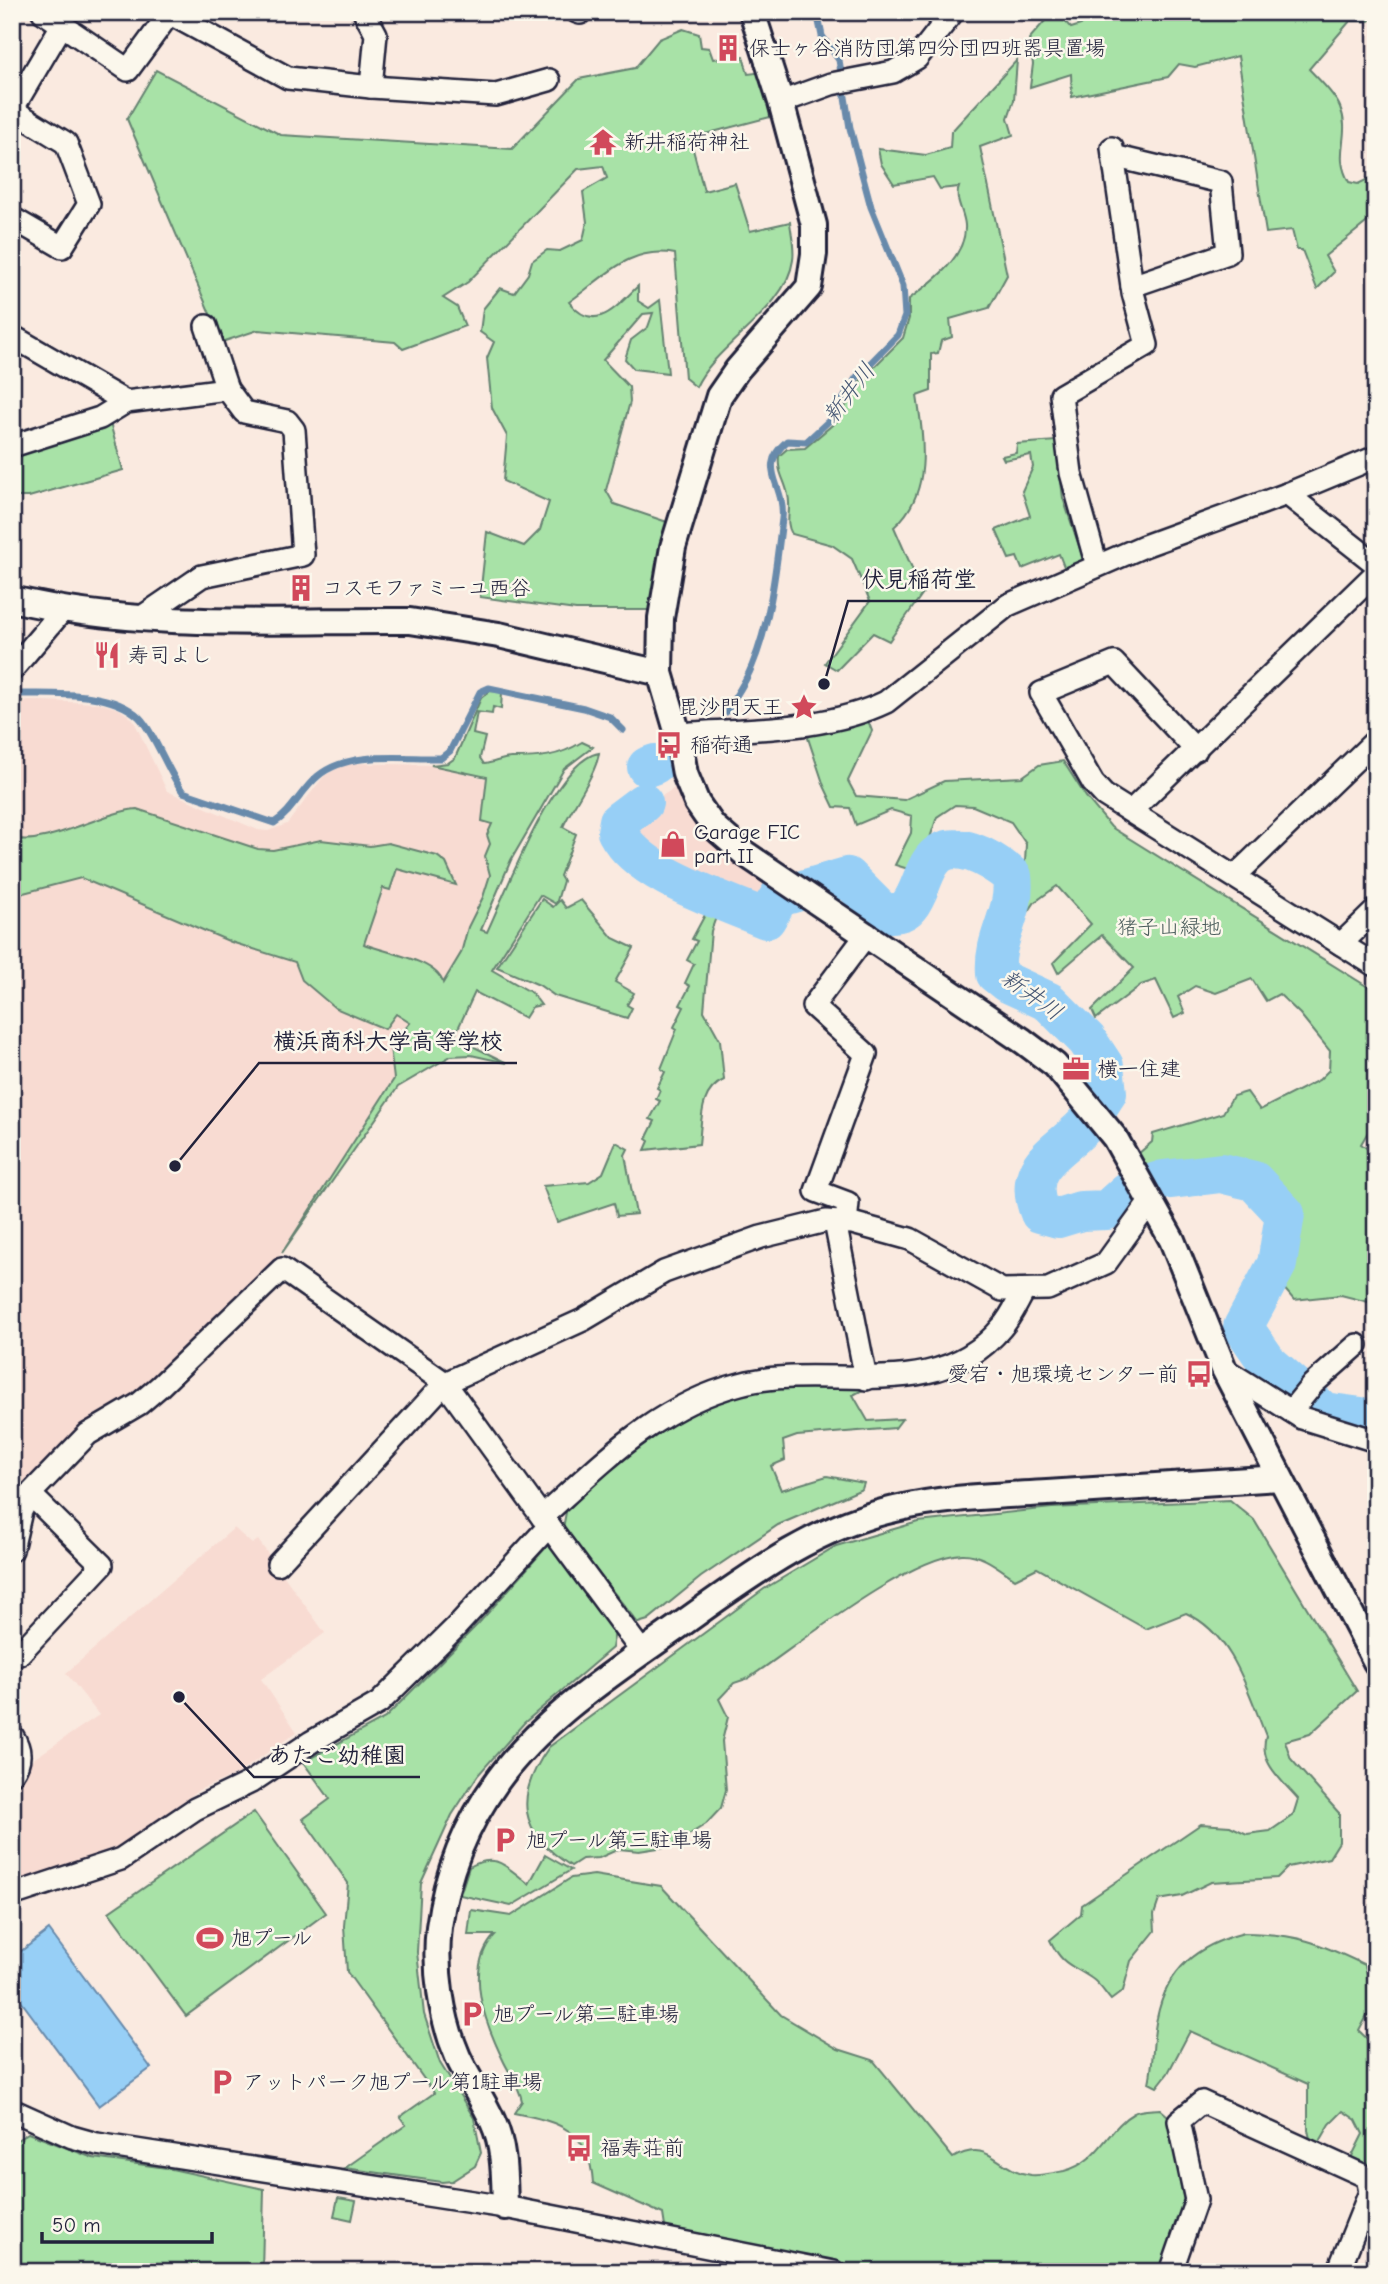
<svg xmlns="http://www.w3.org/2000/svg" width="1388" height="2284" viewBox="0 0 1388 2284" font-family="'Comic Neue','Klee One',sans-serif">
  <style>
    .built { fill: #f8dbd2 }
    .green { fill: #a8e2a7; stroke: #658271; stroke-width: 2 }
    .water { fill: #97cff6; stroke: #688aab; stroke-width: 2 }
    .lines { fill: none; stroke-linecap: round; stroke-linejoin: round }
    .stream { stroke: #688aab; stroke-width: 7 }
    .river { stroke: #97cff6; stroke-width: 40 }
    .minor-casing { stroke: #22223b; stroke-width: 26 }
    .tertiary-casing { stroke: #22223b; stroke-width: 30 }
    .minor { stroke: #fbf7ec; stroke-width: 21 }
    .tertiary { stroke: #fbf7ec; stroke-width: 24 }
    .labels { text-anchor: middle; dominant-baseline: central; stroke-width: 5; stroke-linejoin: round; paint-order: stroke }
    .poi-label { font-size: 21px; fill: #22223b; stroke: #fbf7ec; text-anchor: start }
    .park-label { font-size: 21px; fill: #4a5c5b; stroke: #fbf7ec }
    .water-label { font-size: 23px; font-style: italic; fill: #455673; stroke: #fbf7ec }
    .leader { fill: none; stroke: #22223b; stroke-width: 2.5 }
    .callout-dot { fill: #22223b; stroke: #fbf7ec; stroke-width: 2.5 }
    .callout-label { font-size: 23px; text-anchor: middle; font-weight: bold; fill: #22223b; stroke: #fbf7ec; stroke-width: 5; stroke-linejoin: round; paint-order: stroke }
  </style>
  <rect width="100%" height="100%" fill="#faeae0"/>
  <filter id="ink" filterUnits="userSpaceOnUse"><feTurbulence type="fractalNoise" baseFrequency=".0143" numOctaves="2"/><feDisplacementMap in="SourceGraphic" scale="14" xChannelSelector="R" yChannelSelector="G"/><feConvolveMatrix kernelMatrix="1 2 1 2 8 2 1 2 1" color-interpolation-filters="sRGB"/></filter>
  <g filter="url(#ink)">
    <g class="built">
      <polygon points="12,614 18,616 21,648 12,659"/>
      <polygon points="12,700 99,703 119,709 133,719 167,791 258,830 268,831 287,824 324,776 346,763 431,765 549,794 511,860 481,930 394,1079 282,1253 12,1522"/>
      <polygon points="679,785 775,884 760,912 660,868 635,852 625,840 622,832 623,827 645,809 651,797 654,801"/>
      <polygon points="234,1528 252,1544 258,1540 325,1633 261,1679 297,1732 237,1774 199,1790 121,1845 12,1888 12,1793 28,1769 29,1762 99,1715 66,1673"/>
    </g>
    <g class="green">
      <path d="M1092,12H1376L1369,21H1350L1309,69C1319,80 1334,93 1340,107C1352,136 1332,153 1349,182L1358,184L1376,175V215L1325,256L1334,272L1317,289L1302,250H1297L1292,230L1266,233L1238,56L1195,67L1179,64L1168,77L1072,97L1071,74L1030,87L1033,64L1029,39L1051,14L1062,18L1071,28L1081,25Z"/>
      <path d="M683,29L699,34L701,47L709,48L713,59L743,56L748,74L764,72L774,116L690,138L704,191L735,183L750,231L790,222C791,233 795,248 793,260C786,311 716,343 696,387L685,378L675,254C629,245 604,278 569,302C595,335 616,307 638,286V301L649,308L660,300L668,373L634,369L625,359L631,340L648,327L653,313L643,314L603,360L629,387L630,402L606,490L614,504L667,522L651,610H576L480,597L487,532L524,546L540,530L549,502L503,481L507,436L492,408L487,358L494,342L480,332L483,309L500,288L514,293L528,274L532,261L547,250L560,251L583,240L587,222L583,192L607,178L603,166L578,169L468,282L443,298L457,307L465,326L403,349L395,342L258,330L222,342L127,119L156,70L281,135L512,149L579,79L635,68L659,39Z"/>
      <path d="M1017,60L1014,100L1008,118L1013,135L980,147L1007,275L989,308L950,319L952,337L941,341L938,353L931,354V391L917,396C924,441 932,494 894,527L923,593L889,641L873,633L837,670L825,663L870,601L852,559L832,545L792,534C784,522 792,509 788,495C785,480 777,472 779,456L787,449L805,448L838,420L859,382L903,338L909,318V299C932,282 967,257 965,225C964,211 954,199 959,187L940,189L933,177L894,184L881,164L878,149L926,155L950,148L951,132Z"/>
      <polygon points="110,423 123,470 29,497 12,497 12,456"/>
      <polygon points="1056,441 1063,498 1085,564 1066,572 1059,554 1022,569 1017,557 1009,559 996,530 1030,516 1022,491 1033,467 1031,455 1004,460 1002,456 1016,453 1017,444"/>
      <path d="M490,691L502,692L501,709L493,707L492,714L477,712L473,734L485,737L480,758L484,764C493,763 503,758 511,758C539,758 558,757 582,742L593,747L564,769L511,860L481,930L487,932C506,892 555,760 599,753C596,774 573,805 563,827L576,834L560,876L563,881L556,904L540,895L492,970L532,993L541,1005L532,1007L525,1018L475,992L454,1037L507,1063L471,1055L451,1056L398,1087L282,1253L394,1079L390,1047L410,1023L396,1014L385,1029L335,1008L302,980L295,962L231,942L81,878L12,896V837C38,850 104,811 137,809L258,849L273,850L321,840L370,846L388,843L437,856L446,863L456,885L397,869L390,890L383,888L364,944C384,952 437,960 443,983L461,953L468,927L483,897L490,875L485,856L490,844L487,835L492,824L482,821L487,777L431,765L448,763L455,758L481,698Z"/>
      <polygon points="12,700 22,701 12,739"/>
      <path d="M867,718L872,731L848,781L856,796L904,800L944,781L1022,777L1039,765L1063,761L1086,797L1111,827L1376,992V1118L1361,1144L1376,1155V1304L1341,1295L1294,1300L1281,1285C1286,1263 1300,1233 1292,1211C1288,1202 1278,1192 1271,1186C1233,1157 1197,1169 1153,1179L1138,1154L1152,1142L1153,1134L1223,1113L1233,1096L1247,1092L1260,1110L1319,1080L1329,1070L1330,1051L1300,1014L1279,994L1266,1001L1252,979L1216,993L1195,986L1178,997L1185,1013L1174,1018L1156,980L1141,985L1096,1019L1092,1010L1134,968L1102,935L1058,973L1053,963L1091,924L1057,886L1035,902L1000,954L987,955L1001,891L1025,862L1026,844L1011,822L973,806L955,805L937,817L930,838L929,855L915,871L895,865L911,833L912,816L891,810L856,825L850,808L834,807L824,786L808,738L812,731Z"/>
      <path d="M649,876L719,909L711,931L704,1011L720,1040L724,1080C699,1091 702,1120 699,1144L645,1150L649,1141L646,1139L655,1121L650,1119L660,1101L656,1099L660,1090L657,1088L665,1072L661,1069L677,1029L674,1027L684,1007L680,1005L690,986L685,983L694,964L687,960L697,941L692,939L706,913L646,882Z"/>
      <polygon points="542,899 553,907 560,900 566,908 581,900 613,938 634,948 615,982 634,993 627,1005 632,1008 627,1018 555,996 539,985 497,967"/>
      <polygon points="616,1142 628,1149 625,1155 636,1214 617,1216 614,1203 557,1222 543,1186 589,1182 603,1173"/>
      <polygon points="874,1384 853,1395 868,1421 902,1419 895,1428 797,1436 783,1441 785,1460 771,1466 781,1490 827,1476 864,1483 862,1489 778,1525 701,1577 648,1620 638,1623 563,1528 567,1507 602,1471 688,1411 752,1388"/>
      <path d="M1230,1500L1254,1520L1357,1691L1310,1734L1285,1741L1291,1759L1339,1813V1842L1329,1858L1288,1867L1277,1878L1211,1882L1182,1896L1159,1900L1154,1915L1155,1931L1131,1961L1123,1991L1111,2000C1105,1993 1099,1983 1091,1978C1070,1964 1062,1965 1050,1940L1081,1914L1082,1905L1201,1824L1230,1826L1247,1834L1270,1831L1293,1815L1298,1799C1282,1780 1258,1763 1266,1736C1248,1692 1233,1634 1186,1613L1146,1629L1037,1568L1015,1579C1000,1569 982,1553 962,1554C907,1557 798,1645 749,1678L734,1683L719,1699L728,1717L722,1741L726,1790L721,1808L706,1824L671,1846L639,1851L619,1849L599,1858L582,1859L571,1866C518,1832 514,1796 549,1747L764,1589L836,1546L918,1522L1052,1508Z"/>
      <polygon points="549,1544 616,1626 612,1648 524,1723 478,1775 452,1815 421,1883 417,1952 424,2014 440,2063 474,2118 481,2153 475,2166 452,2181 442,2182 345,2168 406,2125 400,2117 434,2093 347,1972 344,1926 348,1883 303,1819 330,1799 303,1762 385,1718 478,1624"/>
      <polygon points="254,1812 326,1913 186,2016 109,1912"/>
      <path d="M545,1855L571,1870L511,1906L460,1895L469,1867C497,1851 507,1868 529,1884Z"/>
      <path d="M594,1875L661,1886L781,2015L838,2049L873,2060L953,2158C990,2137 996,2170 1031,2175C1041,2176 1054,2173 1064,2171C1099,2163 1108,2127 1134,2113C1141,2109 1152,2110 1160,2109L1168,2116L1184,2201L1159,2272H879L665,2227L663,2214L593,2183C590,2130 560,2122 514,2113L522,2101C519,2086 511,2076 504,2062C487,2027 462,1969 495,1935H468L471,1910L511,1916L571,1878Z"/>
      <path d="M1244,1933C1298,1934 1317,1942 1365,1965L1368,1978L1376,1981V2019L1367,2016L1359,2031L1376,2047V2151L1368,2168L1350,2160L1363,2134L1356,2120L1343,2111L1330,2124L1319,2143H1311L1308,2130V2084L1190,2031L1168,2073L1157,2087L1149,2083C1154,2061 1152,2039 1157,2018C1167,1968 1198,1945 1244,1933Z"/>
      <polygon points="28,2133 93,2158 167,2168 264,2189 262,2272 12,2272 14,2142"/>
      <polygon points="338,2198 356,2201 352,2220 334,2216"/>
    </g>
    <polygon class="water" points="49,1930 151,2068 99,2106 12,1989 12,1958"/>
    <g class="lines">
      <g class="stream">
        <path d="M12,694C50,695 109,689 139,717C154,732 168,772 183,792L274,823C293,811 301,790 318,776C349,750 404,759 441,758L450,751L480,692L489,688L584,708L610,717L623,730"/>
        <path d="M726,712C735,697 746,682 752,666C771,620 776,567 782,519C786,484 755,469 787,441L806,442L832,418L856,378L898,335L905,316L903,286L871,207L850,128L839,60L822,36L817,12"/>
        <polyline points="642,760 647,767"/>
      </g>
      <g class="river">
        <polyline points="647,767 655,764"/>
        <path d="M643,803L619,821L617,832C640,876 721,899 766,919L779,897L847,877L883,913C892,913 903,914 909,906C919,894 922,875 931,862C951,833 992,860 1012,876C1017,915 993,934 996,974L1006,982L1049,1002L1087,1040L1104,1066L1107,1093C1100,1103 1094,1115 1085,1125C1059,1153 1020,1165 1040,1213L1058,1218L1081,1211L1107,1210L1128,1191L1163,1180L1221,1173L1254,1181L1285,1214L1277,1264L1243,1327L1268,1363L1324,1412L1376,1419"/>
      </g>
      <defs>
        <g id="minor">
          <polyline points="43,12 128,70 169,14"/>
          <polyline points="167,12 288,78 371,87 376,34 364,12"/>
          <polyline points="577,12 580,13"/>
          <polyline points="371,87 496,95 549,80"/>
          <polyline points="781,102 831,84 893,72 917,58 953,12"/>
          <polyline points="12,110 62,25"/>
          <polyline points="1113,156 1221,182 1228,253 1132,286"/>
          <polyline points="12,218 62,247 89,204 66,143 14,111"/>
          <polyline points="206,326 227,389"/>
          <polyline points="12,336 126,402"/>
          <polyline points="12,446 100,418 126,402 227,389 244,412 287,421 294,430 303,555 202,576 139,619"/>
          <polyline points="1287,494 1376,564"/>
          <polyline points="1097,566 1071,473 1061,395 1147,345 1133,293 1112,148"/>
          <polyline points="12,670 62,611"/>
          <path d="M678,734C746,728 823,732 886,702L1008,605L1144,546L1287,494L1376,457"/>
          <polyline points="1196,750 1114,663 1041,693 1093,783 1104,795 1376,966"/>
          <polyline points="1132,810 1376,573"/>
          <polyline points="1235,876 1376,740"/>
          <polyline points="1341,944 1376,910"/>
          <polyline points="835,1222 866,1379"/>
          <polyline points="846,1223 848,1203 816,1191 866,1054 813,1006 867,934"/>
          <polyline points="1224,1369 1302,1418 1376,1441"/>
          <polyline points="1291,1411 1313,1384 1357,1345"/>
          <polyline points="549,1526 642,1652"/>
          <polyline points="12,1550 21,1511 30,1494 88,1434 139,1404 159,1387 282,1269 445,1383 542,1517"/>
          <polyline points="278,1564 445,1383 583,1320 664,1272 761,1237 826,1221 852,1223 910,1239 1002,1290 1048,1289 1106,1263 1150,1202"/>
          <polyline points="12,1647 19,1654 102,1565 30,1494"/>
          <path d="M12,1735C21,1749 22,1760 12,1774"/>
          <path d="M12,1895L121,1859L195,1809L251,1782L311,1742L379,1703L456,1627L549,1526L542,1517C604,1461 656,1406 740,1384C826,1361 936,1408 1002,1327C1011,1317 1017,1303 1024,1291"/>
          <polyline points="12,2110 72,2137 97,2144 505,2207 834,2272"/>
          <polyline points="1171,2272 1196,2200 1179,2121 1202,2102 1367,2177 1370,2192 1338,2272"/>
        </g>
        <g id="tertiary">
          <polyline points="752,12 781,102 814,225 814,254 809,287 737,370 719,396 673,547 661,618 660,673 678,734 685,774 697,803 713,826 744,853 1023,1041 1055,1065 1115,1138 1172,1240 1224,1369 1376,1662"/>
          <path d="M12,599C142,630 277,620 410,621L499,635L660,673"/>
          <path d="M505,2207C504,2179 505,2148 493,2122C483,2099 468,2079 458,2057C441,2018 434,1969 439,1927C446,1874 467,1823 498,1780C542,1719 609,1676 669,1633C740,1583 809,1528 895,1509C945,1497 997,1496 1047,1493C1125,1488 1202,1483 1280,1478"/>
        </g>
      </defs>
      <use href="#minor" class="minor-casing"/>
      <use href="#tertiary" class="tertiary-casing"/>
      <use href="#minor" class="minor"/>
      <use href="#tertiary" class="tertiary"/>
    </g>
  </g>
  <defs>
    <symbol id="building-bare" viewBox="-9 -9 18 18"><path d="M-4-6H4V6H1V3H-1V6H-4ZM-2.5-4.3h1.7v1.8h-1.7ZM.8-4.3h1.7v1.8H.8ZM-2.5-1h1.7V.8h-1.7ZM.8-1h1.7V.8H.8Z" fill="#d1495b" stroke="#fbf7ec" stroke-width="2.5" paint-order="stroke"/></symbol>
    <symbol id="temple-bare" viewBox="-9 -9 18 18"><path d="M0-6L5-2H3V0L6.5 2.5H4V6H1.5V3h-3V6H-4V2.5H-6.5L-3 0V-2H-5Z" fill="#d1495b" stroke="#fbf7ec" stroke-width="2.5" paint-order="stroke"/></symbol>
    <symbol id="restaurant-bare" viewBox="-9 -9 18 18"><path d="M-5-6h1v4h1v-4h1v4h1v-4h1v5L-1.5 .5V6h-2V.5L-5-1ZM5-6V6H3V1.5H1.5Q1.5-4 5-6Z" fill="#d1495b" stroke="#fbf7ec" stroke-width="2.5" paint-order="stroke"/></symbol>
    <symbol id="sight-bare" viewBox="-9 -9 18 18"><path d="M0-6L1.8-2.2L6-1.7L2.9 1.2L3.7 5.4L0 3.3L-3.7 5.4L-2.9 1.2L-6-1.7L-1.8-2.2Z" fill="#d1495b" stroke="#fbf7ec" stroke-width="2.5" paint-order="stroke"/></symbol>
    <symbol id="bus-bare" viewBox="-9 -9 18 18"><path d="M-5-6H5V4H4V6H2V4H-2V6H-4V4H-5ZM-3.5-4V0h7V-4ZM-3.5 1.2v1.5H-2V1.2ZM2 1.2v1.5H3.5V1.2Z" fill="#d1495b" stroke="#fbf7ec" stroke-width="2.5" paint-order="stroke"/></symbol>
    <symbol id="shop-bare" viewBox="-9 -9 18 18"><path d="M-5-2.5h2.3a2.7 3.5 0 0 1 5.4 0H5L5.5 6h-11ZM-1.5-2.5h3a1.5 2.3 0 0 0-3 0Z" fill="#d1495b" stroke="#fbf7ec" stroke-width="2.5" paint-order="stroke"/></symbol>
    <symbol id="office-bare" viewBox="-9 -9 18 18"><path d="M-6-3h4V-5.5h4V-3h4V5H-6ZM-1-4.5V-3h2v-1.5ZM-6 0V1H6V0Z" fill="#d1495b" stroke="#fbf7ec" stroke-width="2.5" paint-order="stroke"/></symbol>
    <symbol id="parking-bare" viewBox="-9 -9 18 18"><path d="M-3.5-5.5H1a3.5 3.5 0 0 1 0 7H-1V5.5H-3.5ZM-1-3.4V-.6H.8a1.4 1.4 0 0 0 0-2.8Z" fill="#d1495b" stroke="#fbf7ec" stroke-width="2.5" paint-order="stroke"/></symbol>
    <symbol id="stadium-bare" viewBox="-9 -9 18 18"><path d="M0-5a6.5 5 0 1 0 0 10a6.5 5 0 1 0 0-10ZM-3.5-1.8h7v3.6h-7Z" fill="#d1495b" stroke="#fbf7ec" stroke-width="2.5" paint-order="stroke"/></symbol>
  </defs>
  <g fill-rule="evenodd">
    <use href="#building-bare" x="709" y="29" width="38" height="38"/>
    <use href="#temple-bare" x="584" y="123" width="38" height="38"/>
    <use href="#building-bare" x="282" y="569" width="38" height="38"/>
    <use href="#restaurant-bare" x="88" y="636" width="38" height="38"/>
    <use href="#sight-bare" x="785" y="688" width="38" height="38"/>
    <use href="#bus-bare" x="650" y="726" width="38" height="38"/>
    <use href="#shop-bare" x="654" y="825" width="38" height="38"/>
    <use href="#office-bare" x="1057" y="1050" width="38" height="38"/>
    <use href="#bus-bare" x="1180" y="1355" width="38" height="38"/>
    <use href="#parking-bare" x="486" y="1821" width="38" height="38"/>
    <use href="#stadium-bare" x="191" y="1919" width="38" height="38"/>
    <use href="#parking-bare" x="453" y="1995" width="38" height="38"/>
    <use href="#parking-bare" x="203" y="2063" width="38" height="38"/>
    <use href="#bus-bare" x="560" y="2129" width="38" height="38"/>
  </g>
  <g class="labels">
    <g class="poi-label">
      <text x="749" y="48">保士ヶ谷消防団第四分団四班器具置場</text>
      <text x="624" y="142">新井稲荷神社</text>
      <text x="322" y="588">コスモファミーユ西谷</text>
      <text x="128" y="655">寿司よし</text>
      <text x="783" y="707" text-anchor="end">毘沙門天王</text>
      <text x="690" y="745">稲荷通</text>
      <text x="694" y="832">Garage FIC<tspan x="694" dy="24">part II</tspan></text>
      <text x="1097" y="1069">横一住建</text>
      <text x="1178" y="1374" text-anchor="end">愛宕・旭環境センター前</text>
      <text x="526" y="1840">旭プール第三駐車場</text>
      <text x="231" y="1938">旭プール</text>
      <text x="493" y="2014">旭プール第二駐車場</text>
      <text x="243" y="2082">アットパーク旭プール第1駐車場</text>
      <text x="600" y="2148">福寿荘前</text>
    </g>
    <g class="park-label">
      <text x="1169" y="927">猪子山緑地</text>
    </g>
    <g class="water-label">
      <text transform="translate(849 393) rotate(-52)">新井川</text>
      <text transform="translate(1032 995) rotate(36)">新井川</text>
    </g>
  </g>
  <path class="leader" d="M824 684L848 601H991M175 1166L259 1063H517M179 1697L254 1777H420"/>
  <g class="callout-dot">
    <circle cx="824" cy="684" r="7"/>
    <circle cx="175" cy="1166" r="7"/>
    <circle cx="179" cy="1697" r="7"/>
  </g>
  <g class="callout-label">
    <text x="919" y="587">伏見稲荷堂</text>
    <text x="388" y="1049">横浜商科大学高等学校</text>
    <text x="337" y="1763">あたご幼稚園</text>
  </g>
  <rect width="1388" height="2284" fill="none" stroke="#fbf7ec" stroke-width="42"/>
  <rect x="21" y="21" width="1346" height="2242" fill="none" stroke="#22223b" stroke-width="2.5" filter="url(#ink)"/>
  <path d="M42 2232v10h170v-10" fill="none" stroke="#22223b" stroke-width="3.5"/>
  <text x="52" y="2232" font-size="21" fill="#22223b" stroke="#fbf7ec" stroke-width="5" paint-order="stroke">50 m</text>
</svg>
